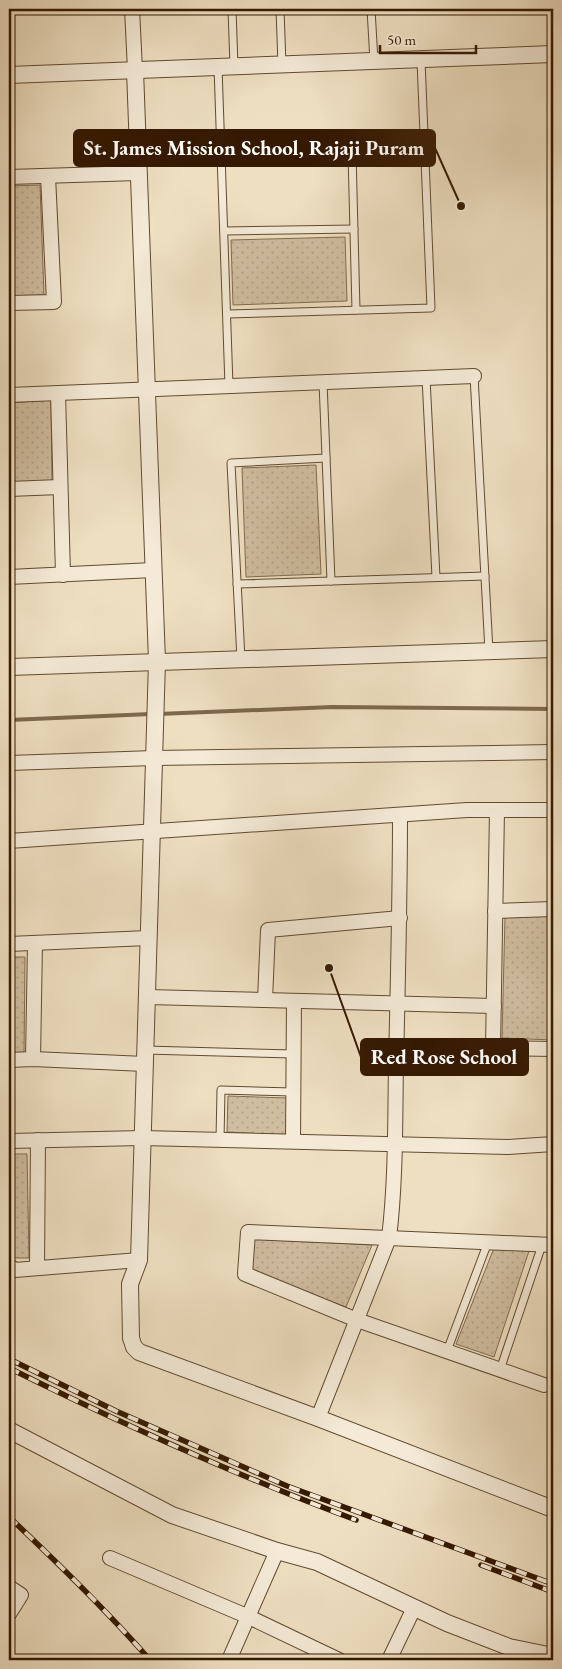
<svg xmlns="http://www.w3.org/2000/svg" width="562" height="1669" viewBox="0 0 562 1669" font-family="'EB Garamond',serif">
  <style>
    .park { fill: url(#park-dots); stroke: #826b50 }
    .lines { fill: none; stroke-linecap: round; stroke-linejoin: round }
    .stream { stroke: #7e684d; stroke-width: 4 }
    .service-casing { stroke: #634a31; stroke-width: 9 }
    .minor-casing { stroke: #634a31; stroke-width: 16 }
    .tertiary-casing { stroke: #634a31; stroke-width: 18 }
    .service { stroke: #f4ead7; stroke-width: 7 }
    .minor { stroke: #f4ead7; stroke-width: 14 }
    .tertiary { stroke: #f4ead7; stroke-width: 16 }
    .rail-casing { stroke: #351901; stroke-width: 5.5 }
    .rail { stroke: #f4ead7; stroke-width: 4; stroke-dasharray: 11; stroke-linecap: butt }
    .leader { fill: none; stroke: #351901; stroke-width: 2 }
    .callout-dot { fill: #351901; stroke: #f4ead7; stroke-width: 2 }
    .callout { fill: #351901; stroke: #351901; stroke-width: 2 }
    .callout-label { font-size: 21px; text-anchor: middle; font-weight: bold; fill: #fff }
  </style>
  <defs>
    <pattern id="park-dots" width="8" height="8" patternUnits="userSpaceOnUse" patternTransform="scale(1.25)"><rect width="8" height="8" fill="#cfbda0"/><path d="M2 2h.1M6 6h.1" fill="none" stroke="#b2a288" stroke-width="1.8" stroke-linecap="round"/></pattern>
  </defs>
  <rect width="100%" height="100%" fill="#eedfc1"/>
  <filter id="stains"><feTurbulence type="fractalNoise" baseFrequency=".004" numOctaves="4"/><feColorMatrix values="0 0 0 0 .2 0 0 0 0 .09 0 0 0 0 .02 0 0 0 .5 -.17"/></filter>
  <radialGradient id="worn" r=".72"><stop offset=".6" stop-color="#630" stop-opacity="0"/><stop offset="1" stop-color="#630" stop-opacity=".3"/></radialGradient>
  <g class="park">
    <polygon points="40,185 44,295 9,296 9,186"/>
    <polygon points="345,237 347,301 233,305 231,240"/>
    <polygon points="51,400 52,481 9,483 9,403"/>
    <polygon points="316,465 321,574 246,577 242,468"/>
    <polygon points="553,915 553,1040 502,1038 505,917"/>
    <polygon points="9,957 25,957 24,1055 9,1055"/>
    <polygon points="228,1096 287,1098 286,1135 227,1132"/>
    <polygon points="9,1154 27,1154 29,1258 9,1258"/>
    <polygon points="253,1239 372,1245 346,1307 249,1272"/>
    <polygon points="494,1248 529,1251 494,1357 456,1344"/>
  </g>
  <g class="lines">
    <g class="stream">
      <polyline points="158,714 332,707 553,709"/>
      <polyline points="9,720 151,714"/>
    </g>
    <defs>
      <g id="service">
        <polyline points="232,9 234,66"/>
        <polyline points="280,9 282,65"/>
        <polyline points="371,9 374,61"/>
        <polyline points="218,67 229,386"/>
        <polyline points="352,153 356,310"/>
        <polyline points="221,157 425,152"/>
        <polyline points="224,231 354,229"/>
        <polyline points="227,314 431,308 421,60"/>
        <polyline points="474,376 489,651"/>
        <polyline points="426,378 436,577"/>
        <polyline points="323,382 331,581"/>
        <polyline points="237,584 485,576"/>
        <polyline points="241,659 231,463 326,458"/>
        <polyline points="145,1050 294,1054"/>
        <polyline points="220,1139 221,1090 293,1092"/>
        <polyline points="447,1351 488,1242"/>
        <polyline points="500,1370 542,1245"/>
      </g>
      <g id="minor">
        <polyline points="132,9 135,70"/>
        <polyline points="9,177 138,173"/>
        <polyline points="9,303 54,302 48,176"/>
        <polyline points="58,393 63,575"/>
        <polyline points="9,395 474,376"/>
        <polyline points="9,489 60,487"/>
        <polyline points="9,577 153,570"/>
        <polyline points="9,763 154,758 553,752"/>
        <polyline points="497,810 493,1048 553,1049"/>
        <polyline points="9,841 467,810 553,810"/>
        <polyline points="495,911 553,909"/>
        <polyline points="9,944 148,938"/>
        <polyline points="147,997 494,1006"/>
        <polyline points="265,1000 268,930 400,918"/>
        <polyline points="33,1059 35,943"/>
        <polyline points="9,1060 33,1059 145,1064"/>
        <polyline points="9,1141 142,1138 508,1147 553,1144"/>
        <polyline points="293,1141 294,1001"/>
        <polyline points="9,1266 15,1270 139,1260"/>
        <polyline points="37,1268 38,1140"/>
        <polyline points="544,1385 357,1320 245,1274 248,1232 553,1245"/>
        <path d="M318,1418L389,1238C396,1180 395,1121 396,1063C398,980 400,897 400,815"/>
        <polyline points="110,1558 249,1617 339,1660"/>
        <polyline points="9,1587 21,1595 9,1614"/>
        <polyline points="229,1660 277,1551"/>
        <polyline points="389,1660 414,1608"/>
      </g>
      <g id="tertiary">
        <polyline points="135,70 157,661 139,1260 130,1284 131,1338 134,1347 139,1352 318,1418 553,1509"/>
        <polyline points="9,75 553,54"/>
        <polyline points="9,667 553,649"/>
        <polyline points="9,1430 172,1515 277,1551 317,1562 447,1623 509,1647 553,1656"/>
      </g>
    </defs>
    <use href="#service" class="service-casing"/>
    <use href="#minor" class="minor-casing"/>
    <use href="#tertiary" class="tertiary-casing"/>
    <use href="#service" class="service"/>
    <use href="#minor" class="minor"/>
    <use href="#tertiary" class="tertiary"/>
    <defs>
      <g id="rail">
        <polyline points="9,1359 116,1411 287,1486 553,1584"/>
        <path d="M9,1368C122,1424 238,1476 356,1520"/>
        <path d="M9,1517C58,1563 106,1610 150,1660"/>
        <polyline points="481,1565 553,1592"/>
      </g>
    </defs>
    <use href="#rail" class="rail-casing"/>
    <use href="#rail" class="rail"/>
  </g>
  <path class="leader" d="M461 206L435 148M329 968L361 1057"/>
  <g class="callout-dot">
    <circle cx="461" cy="206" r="5"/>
    <circle cx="329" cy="968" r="5"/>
  </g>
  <g class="callout">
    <rect x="74" y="130" width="361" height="36" rx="5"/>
    <rect x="361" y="1039" width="167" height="36" rx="5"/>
  </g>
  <g class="callout-label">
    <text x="254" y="155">St. James Mission School, Rajaji Puram</text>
    <text x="444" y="1064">Red Rose School</text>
  </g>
  <rect width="562" height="1669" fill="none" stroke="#eedfc1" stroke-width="30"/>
  <rect x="10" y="10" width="542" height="1649" fill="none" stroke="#351901" stroke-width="2.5"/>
  <rect x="15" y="15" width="532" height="1639" fill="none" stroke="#351901"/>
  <path d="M380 45v8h96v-8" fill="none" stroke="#351901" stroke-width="2.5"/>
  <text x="387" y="45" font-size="15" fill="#351901" stroke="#f4ead7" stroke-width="4" paint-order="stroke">50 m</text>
  <rect width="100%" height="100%" filter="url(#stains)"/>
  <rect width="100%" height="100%" fill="url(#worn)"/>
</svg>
